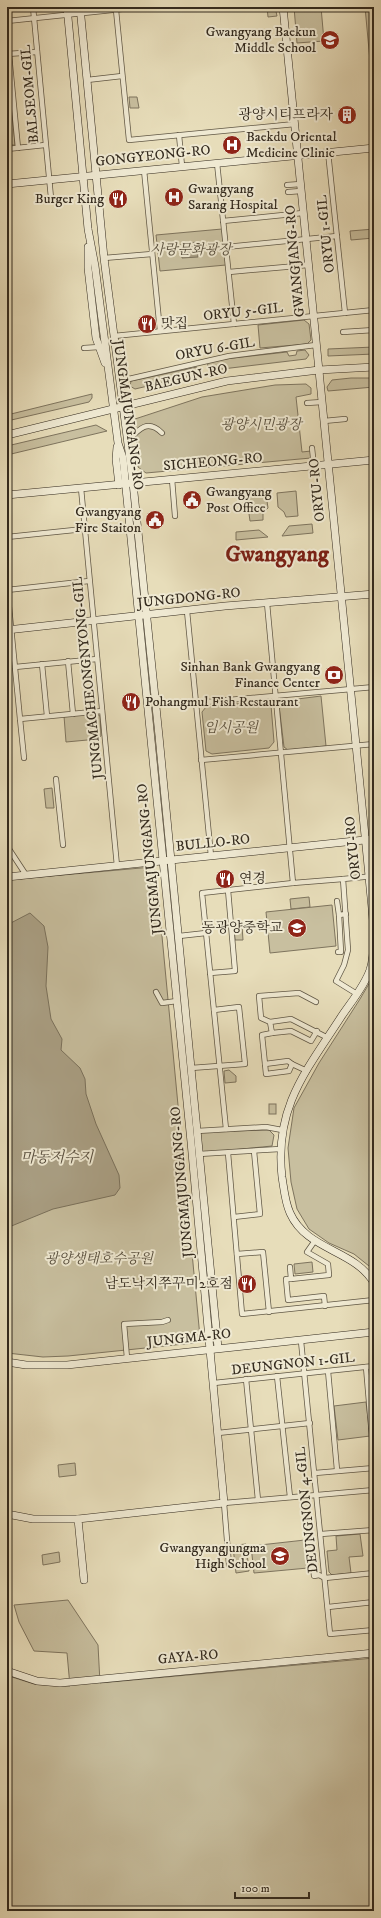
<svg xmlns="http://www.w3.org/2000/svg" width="381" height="1918" viewBox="0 0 381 1918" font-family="'IM FELL DW Pica','Noto Serif KR',serif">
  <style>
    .green { fill: #c8bf9f; stroke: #7e745e }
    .water { fill: #aaa085; stroke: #7a715c }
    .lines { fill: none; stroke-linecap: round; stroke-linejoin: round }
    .street-casing { stroke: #605745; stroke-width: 6 }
    .secondary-casing { stroke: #332a1e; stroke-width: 8 }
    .street { stroke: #efe9d2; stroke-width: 4.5 }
    .secondary { stroke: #efe9d2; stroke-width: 7 }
    .labels { text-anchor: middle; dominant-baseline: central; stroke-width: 4; stroke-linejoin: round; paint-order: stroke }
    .poi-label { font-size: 14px; fill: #332a1e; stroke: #efe9d2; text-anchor: end }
    .street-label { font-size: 14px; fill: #332a1e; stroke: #efe9d2 }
    .park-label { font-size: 14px; font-style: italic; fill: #584f3e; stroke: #efe9d2 }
    .water-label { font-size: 15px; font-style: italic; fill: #574d3d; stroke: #efe9d2 }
    .town-label { font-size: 22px; font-weight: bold; fill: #7a1f14; stroke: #efe9d2 }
  </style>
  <rect width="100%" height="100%" fill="#e7ddba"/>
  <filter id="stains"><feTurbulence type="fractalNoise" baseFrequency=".005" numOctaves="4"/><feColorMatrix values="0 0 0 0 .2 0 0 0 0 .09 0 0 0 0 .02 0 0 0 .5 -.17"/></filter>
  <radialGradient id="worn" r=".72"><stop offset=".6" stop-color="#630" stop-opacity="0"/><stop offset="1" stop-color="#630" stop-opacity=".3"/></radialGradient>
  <g class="green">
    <polygon points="267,7 275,7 277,16 268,17"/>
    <polygon points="294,7 321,7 324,41 297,43"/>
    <polygon points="365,7 374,7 374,104"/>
    <polygon points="129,97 137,97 139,108 130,108"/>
    <polygon points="11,100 15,145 7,145 7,101"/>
    <polygon points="222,229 226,265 160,271 156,235"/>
    <polygon points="374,229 374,238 351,240 350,231"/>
    <polygon points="304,320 309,324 311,340 307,344 260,348 258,325"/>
    <polygon points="374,347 374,354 328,356 328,349"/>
    <polygon points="305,350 309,355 306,359 214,370 208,366 207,361 287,352 289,356 296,355 297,351"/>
    <polygon points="197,367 195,375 135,389 130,386 131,381"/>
    <polygon points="351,378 374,378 374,387 328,391 327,387 332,380"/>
    <polygon points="306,384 311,388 311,394 296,397 302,452 311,451 311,458 146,473 138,467 135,419 202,397 275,385"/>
    <polygon points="92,394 92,398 89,402 7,421 7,415"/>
    <polygon points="96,425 107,431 7,455 7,446"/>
    <polygon points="296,491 298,516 286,517 284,512 278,507 277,493"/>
    <polygon points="266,494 268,508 263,513 263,520 250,521 247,499 249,496"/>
    <polygon points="312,524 313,533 282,536 289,526"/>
    <polygon points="259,530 268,537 236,540 236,532"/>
    <polygon points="321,696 326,746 288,750 284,747 279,705 282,701"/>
    <polygon points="265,701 271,705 274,742 269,748 212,754 206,751 202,712 206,707"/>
    <polygon points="95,713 100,716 101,736 98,739 66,742 64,716"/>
    <polygon points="52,788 54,808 46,808 44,789"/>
    <polygon points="152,867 156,873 200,1337 194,1343 68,1356 43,1357 7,1353 7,880"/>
    <polygon points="309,897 310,907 291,909 290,899"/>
    <polygon points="332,905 336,946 270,953 266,912"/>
    <polygon points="242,926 243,940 235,940 234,927"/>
    <polygon points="374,970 374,1270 354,1254 329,1243 309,1229 297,1209 291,1182 288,1148 294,1108 319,1063 360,999 370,982"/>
    <polygon points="229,1070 236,1076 236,1082 225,1083 224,1071"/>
    <rect x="269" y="1104" width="7" height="10"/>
    <polygon points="269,1130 274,1135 272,1146 201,1153 199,1132"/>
    <polygon points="312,1262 313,1272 295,1274 294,1264"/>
    <polygon points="366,1402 370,1436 338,1440 334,1406"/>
    <polygon points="75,1463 76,1475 59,1477 58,1465"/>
    <polygon points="360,1534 363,1556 349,1557 351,1573 332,1575 329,1572 327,1551 337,1550 336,1536"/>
    <polygon points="305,1540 308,1568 254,1573 251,1546"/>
    <polygon points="246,1544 249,1571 236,1573 233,1547 236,1545"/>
    <polygon points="59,1552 60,1562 43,1565 42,1555"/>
    <polygon points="68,1600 98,1645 100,1683 374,1658 374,1911 7,1911 7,1689 12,1677 34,1684 70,1686 67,1653 34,1651 19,1622 14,1605"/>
  </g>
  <g class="water">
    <polygon points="197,242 198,257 182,258 181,244"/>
    <polygon points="30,913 44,926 48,947 46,986 51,1019 62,1039 61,1050 80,1068 85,1079 86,1094 96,1124 119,1175 120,1188 115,1195 53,1209 9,1227 7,1225 7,925"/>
  </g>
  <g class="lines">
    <defs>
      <g id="street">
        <polyline points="33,7 51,198"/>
        <polyline points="116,10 129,140 295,124"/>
        <polyline points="7,21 141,7"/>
        <polyline points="7,54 37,52"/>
        <polyline points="9,54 18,148"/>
        <polyline points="87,80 122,76"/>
        <polyline points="179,135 182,166"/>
        <polyline points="7,149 45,145"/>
        <polyline points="328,152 345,313"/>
        <polyline points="217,163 234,324"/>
        <polyline points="144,170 160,331"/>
        <polyline points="287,185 301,184"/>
        <polyline points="288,192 301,191"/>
        <polyline points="223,221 303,213"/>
        <polyline points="226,247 337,236"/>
        <polyline points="104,258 152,254"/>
        <polyline points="229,272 308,265"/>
        <polyline points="343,332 374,330"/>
        <polyline points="114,336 374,310"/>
        <polyline points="84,348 99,347"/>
        <polyline points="120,381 229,356 316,345"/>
        <polyline points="307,403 322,402"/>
        <polyline points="324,421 345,419"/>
        <path d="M127,442C138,430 147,418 162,433"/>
        <polyline points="312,448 314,466"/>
        <polyline points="172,479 175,516"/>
        <polyline points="81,488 117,866"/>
        <polyline points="7,537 84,529"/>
        <polyline points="7,586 20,719 102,711"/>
        <polyline points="7,590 89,581"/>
        <polyline points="267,603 293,883 343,879"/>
        <polyline points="187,611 211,856"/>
        <polyline points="68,661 73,714"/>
        <polyline points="42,664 47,716"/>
        <polyline points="15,667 97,659"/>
        <polyline points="195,703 374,687"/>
        <polyline points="20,719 24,758"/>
        <polyline points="201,760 374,744"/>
        <polyline points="56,779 63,845"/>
        <polyline points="7,846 26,875"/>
        <polyline points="337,901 339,915 346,914"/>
        <polyline points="179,936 206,933"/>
        <polyline points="338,952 341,952 339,915"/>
        <polyline points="210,973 235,971 228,890"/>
        <polyline points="156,992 162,1003 177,1001"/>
        <polyline points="357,994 336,981 344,965 348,950 343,879 374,876"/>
        <polyline points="270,1022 261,1018 259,996 299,993 316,1002"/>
        <polyline points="317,1031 311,1041 291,1031 272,1033 270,1022 291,1019 328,1038"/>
        <polyline points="272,1033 262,1035 266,1074 289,1071 292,1064 307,1071"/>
        <polyline points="265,1064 288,1061 292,1064"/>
        <polyline points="191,1068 245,1064 239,1007 214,1010"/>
        <polyline points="226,1129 202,893 293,883"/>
        <polyline points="197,1131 266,1127 282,1130"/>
        <polyline points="228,1153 242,1314 374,1300"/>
        <polyline points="199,1154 280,1149"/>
        <polyline points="234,1217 260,1214 254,1151"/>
        <polyline points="237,1254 263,1252 269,1312"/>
        <polyline points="290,1267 291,1279 329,1275 328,1264 307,1252 314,1242"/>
        <polyline points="291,1279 286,1279 288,1300 324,1296 325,1306"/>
        <polyline points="301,1341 330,1634 374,1630"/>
        <polyline points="127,1358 124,1324 162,1322 168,1320"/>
        <polyline points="366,1367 374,1461"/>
        <polyline points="328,1371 337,1470"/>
        <polyline points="277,1376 290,1497"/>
        <polyline points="246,1379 258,1500"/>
        <polyline points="214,1383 374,1366"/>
        <polyline points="218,1433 310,1423"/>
        <polyline points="315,1473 374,1468"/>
        <polyline points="321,1534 374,1530"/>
        <polyline points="312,1558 314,1576 319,1575 325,1578 374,1573"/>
        <polyline points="229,1565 224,1503 374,1490"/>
        <polyline points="328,1607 374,1602"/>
      </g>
      <g id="secondary">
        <polyline points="67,7 88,229 95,266 118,443 123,458 191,1142 224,1503 78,1519 84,1580"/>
        <polyline points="80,7 104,258 133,483 159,736 218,1348"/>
        <path d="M283,7L369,876C371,904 378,943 370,970C364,987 351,1002 341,1017C306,1071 274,1108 282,1177C284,1189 285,1202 290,1213C307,1251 354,1249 374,1283"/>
        <polyline points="7,184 374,148"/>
        <polyline points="88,247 88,268 96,338 105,363"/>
        <polyline points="7,435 227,381 319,370 374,367"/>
        <polyline points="117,447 116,459 119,485"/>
        <polyline points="7,495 374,460"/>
        <polyline points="7,630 225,606 374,594"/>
        <polyline points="7,877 374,839"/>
        <polyline points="7,1362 26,1365 67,1365 374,1332"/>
        <polyline points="7,1514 33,1519 78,1519"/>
        <polyline points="7,1671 37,1681 60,1683 374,1653"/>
      </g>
    </defs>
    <use href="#street" class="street-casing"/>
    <use href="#secondary" class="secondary-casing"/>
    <use href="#street" class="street"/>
    <use href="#secondary" class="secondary"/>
  </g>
  <defs>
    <symbol id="school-disc" viewBox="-11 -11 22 22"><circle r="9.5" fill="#8f2418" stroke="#efe9d2"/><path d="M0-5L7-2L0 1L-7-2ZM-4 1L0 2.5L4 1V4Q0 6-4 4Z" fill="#fff"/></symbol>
    <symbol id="building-disc" viewBox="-11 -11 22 22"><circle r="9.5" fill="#8f2418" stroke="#efe9d2"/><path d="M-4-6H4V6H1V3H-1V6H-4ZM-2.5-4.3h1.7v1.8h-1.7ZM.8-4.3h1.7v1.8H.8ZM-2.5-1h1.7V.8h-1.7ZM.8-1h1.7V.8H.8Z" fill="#fff"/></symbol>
    <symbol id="hospital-disc" viewBox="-11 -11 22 22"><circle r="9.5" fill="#8f2418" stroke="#efe9d2"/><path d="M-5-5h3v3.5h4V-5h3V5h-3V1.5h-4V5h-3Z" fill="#fff"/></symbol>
    <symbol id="restaurant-disc" viewBox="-11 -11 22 22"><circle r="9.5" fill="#8f2418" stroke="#efe9d2"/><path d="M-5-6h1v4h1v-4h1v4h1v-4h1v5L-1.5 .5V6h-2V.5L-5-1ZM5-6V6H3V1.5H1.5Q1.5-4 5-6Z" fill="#fff"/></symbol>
    <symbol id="civic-disc" viewBox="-11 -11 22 22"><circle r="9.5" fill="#8f2418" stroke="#efe9d2"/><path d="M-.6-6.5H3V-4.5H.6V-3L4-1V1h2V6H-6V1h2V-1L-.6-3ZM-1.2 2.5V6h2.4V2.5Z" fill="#fff"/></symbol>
    <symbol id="bank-disc" viewBox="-11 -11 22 22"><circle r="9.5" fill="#8f2418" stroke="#efe9d2"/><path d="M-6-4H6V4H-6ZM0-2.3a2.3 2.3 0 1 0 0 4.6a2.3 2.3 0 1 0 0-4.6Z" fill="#fff"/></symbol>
  </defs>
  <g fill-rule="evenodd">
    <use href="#school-disc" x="319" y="29" width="22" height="22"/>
    <use href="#building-disc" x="336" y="104" width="22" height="22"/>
    <use href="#hospital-disc" x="221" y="134" width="22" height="22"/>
    <use href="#hospital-disc" x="163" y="186" width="22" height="22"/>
    <use href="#restaurant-disc" x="107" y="188" width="22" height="22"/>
    <use href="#restaurant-disc" x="136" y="313" width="22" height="22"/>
    <use href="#civic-disc" x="181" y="489" width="22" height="22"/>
    <use href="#civic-disc" x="144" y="509" width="22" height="22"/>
    <use href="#bank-disc" x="323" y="664" width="22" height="22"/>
    <use href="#restaurant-disc" x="120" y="691" width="22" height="22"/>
    <use href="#restaurant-disc" x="214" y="868" width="22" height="22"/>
    <use href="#school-disc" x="286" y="917" width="22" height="22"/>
    <use href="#restaurant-disc" x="236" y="1273" width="22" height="22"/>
    <use href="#school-disc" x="269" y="1545" width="22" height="22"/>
  </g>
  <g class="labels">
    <g class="poi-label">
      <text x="316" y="32">Gwangyang Baekun<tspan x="316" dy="16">Middle School</tspan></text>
      <text x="333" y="115">광양시티프라자</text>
      <text x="246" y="137" text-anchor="start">Baekdu Oriental<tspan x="246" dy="16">Medicine Clinic</tspan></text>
      <text x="188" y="189" text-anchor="start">Gwangyang<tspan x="188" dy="16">Sarang Hospital</tspan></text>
      <text x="104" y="199">Burger King</text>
      <text x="161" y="324" text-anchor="start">맛집</text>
      <text x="206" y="492" text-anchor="start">Gwangyang<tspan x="206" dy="16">Post Office</tspan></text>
      <text x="141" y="512">Gwangyang<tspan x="141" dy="16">Fire Staiton</tspan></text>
      <text x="320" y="667">Sinhan Bank Gwangyang<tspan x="320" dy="16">Finance Center</tspan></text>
      <text x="145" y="702" text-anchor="start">Pohangmul Fish Restaurant</text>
      <text x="239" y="879" text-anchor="start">연경</text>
      <text x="283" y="928">동광양중학교</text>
      <text x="233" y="1284">남도낙지쭈꾸미2호점</text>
      <text x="266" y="1548">Gwangyangjungma<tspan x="266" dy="16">High School</tspan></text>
    </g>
    <g class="street-label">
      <text transform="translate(30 94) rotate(-95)">BALSEOM-GIL</text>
      <text transform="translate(153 156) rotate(-6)">GONGYEONG-RO</text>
      <text transform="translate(326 234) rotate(-96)">ORYU 1-GIL</text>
      <text transform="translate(295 261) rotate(-95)">GWANGJANG-RO</text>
      <text transform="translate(243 312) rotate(-6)">ORYU 5-GIL</text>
      <text transform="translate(215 349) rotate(-10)">ORYU 6-GIL</text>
      <text transform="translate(186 378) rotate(-13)">BAEGUN-RO</text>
      <text transform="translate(128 415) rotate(82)">JUNGMAJUNGANG-RO</text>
      <text transform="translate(213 462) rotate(-5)">SICHEONG-RO</text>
      <text transform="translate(317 490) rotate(-96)">ORYU-RO</text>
      <text transform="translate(189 598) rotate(-6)">JUNGDONG-RO</text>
      <text transform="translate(88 678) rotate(-96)">JUNGMACHEONGNYONG-GIL</text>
      <text transform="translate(213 843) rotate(-6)">BULLO-RO</text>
      <text transform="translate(353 848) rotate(-96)">ORYU-RO</text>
      <text transform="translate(150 859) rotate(-96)">JUNGMAJUNGANG-RO</text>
      <text transform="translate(182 1182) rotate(-95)">JUNGMAJUNGANG-RO</text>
      <text transform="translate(189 1338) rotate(-6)">JUNGMA-RO</text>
      <text transform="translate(293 1364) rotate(-6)">DEUNGNON 1-GIL</text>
      <text transform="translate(307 1510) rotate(-96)">DEUNGNON 4-GIL</text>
      <text transform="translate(188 1657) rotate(-5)">GAYA-RO</text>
    </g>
    <g class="park-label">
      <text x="191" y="250">사랑문화광장</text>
      <text x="261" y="425">광양시민광장</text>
      <text x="231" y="728">임시공원</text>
      <text x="99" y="1259">광양생태호수공원</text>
    </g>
    <g class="water-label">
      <text x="57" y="1157">마동저수지</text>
    </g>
    <g class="town-label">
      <text x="277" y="554">Gwangyang</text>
    </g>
  </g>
  <rect width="381" height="1918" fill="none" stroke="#e7ddba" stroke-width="24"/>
  <rect x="8" y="8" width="365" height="1902" fill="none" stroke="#332a1e" stroke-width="2"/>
  <rect x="12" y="12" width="357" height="1894" fill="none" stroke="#332a1e"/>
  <path d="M235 1892v6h74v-6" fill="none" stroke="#332a1e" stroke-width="2"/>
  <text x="241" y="1892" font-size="12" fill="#332a1e" stroke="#efe9d2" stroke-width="3" paint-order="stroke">100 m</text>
  <rect width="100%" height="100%" filter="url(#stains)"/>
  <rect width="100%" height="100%" fill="url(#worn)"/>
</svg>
